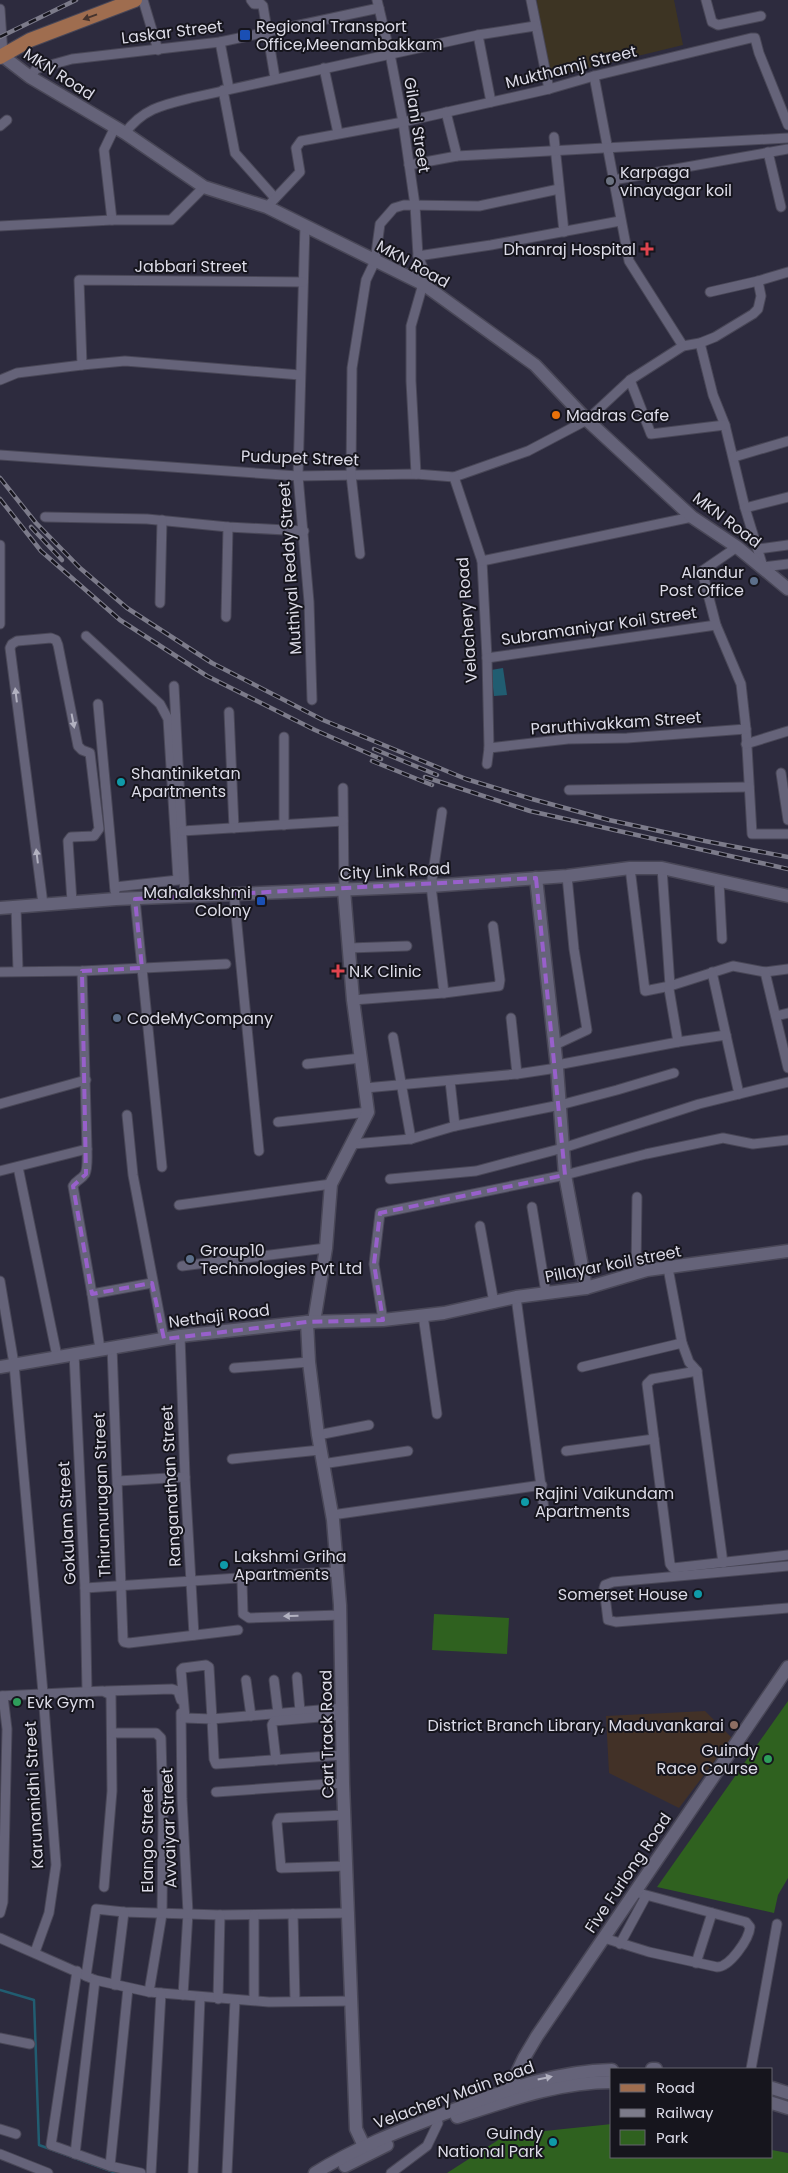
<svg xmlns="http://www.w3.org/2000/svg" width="788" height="2173" viewBox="0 0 788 2173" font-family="Poppins,sans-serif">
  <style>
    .industrial { fill: #3d3423 }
    .education { fill: #423127 }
    .green { fill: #2f611f }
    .water { fill: #215d71 }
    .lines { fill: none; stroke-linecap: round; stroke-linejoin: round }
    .stream { stroke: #215d71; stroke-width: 2.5 }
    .street-casing { stroke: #494757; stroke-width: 11 }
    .secondary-casing { stroke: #494757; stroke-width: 15 }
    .primary-casing { stroke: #494757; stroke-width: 16 }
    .street { stroke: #656379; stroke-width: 9 }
    .secondary { stroke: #656379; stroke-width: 12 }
    .primary { stroke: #9f6d4f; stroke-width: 14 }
    .rail-casing { stroke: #7c7b8a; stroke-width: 4.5 }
    .rail { stroke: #16151d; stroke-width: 2.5; stroke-dasharray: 8; stroke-linecap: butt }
    .oneway { fill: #46342e }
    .oneway2 { fill: #b2b1c0 }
    .marked { fill: none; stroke: #9860cb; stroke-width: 4; stroke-dasharray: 10 6; stroke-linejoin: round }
    .transit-dot { fill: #1a4fb4; stroke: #16151d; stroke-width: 2 }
    .worship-dot { fill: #6b7280; stroke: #16151d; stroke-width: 2 }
    .health-dot { fill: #e0444e; stroke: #16151d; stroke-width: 2 }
    .food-dot { fill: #e8710a; stroke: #16151d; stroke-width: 2 }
    .service-dot { fill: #5c6f8a; stroke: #16151d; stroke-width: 2 }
    .culture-dot { fill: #0f9aa8; stroke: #16151d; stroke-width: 2 }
    .leisure-dot { fill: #2e9e5b; stroke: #16151d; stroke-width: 2 }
    .education-dot { fill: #8d6e63; stroke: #16151d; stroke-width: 2 }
    .labels { text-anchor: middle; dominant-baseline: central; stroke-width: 4; stroke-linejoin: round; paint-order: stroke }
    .poi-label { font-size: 16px; fill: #dcdbe7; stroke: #16151d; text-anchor: start }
    .street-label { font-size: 16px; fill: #dcdbe7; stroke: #16151d }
  </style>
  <rect width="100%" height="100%" fill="#2d2b3e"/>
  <polygon class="industrial" points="537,0 674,0 683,45 543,79"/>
  <polygon class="education" points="705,1711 732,1738 679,1808 609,1773 606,1716"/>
  <g class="green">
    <polygon points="434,1614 509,1618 507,1654 432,1650"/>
    <polygon points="788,1701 788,1878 778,1895 774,1913 657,1887"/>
    <polygon points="612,2124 612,2157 772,2157 772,2150 788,2153 788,2173 447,2173 506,2135"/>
  </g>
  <polygon class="water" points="503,668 507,695 494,696 491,670"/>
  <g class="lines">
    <polyline class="stream" points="0,1990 34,2000 39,2145 116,2173"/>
    <defs>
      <g id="street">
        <polyline points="143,0 158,50"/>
        <polyline points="251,0 254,4 261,4 263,6 275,78"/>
        <polyline points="377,0 390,54 403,122 415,205 418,256 423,268 419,282"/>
        <polyline points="531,0 549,89"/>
        <polyline points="706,0 712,22 718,25 761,16"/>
        <polyline points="0,9 3,55"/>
        <polyline points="478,35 491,102"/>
        <polyline points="220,42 229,89"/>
        <polyline points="324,68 338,133"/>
        <polyline points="594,76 629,261 683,346"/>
        <polyline points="30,77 36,69 72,59 220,42 379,8"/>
        <polyline points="223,90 235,153 275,198"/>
        <polyline points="446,112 457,156"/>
        <polyline points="0,126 7,120"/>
        <path d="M125,133C143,109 162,105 191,98L478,35L535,26"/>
        <polyline points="554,137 564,232"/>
        <polyline points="768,152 781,207"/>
        <polyline points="409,165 457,156 788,138"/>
        <polyline points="613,180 788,149"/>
        <polyline points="267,207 300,172 296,148 301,141 403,122 549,89 594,76 751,38 755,38 759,53 788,125"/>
        <polyline points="112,220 104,150 115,127"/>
        <polyline points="305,225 298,476 309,602 312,700"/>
        <polyline points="0,226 112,220 171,220 204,187"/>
        <polyline points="418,256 491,245 620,221"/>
        <polyline points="710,292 758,281"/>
        <polyline points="700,343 713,395 725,425 745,508 763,567 788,564"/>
        <polyline points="82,365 79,280 303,282"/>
        <polyline points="0,380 17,373 82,365 125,361 300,375"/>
        <polyline points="630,380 651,434 725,425"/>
        <polyline points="0,455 298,476 416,474 454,477 528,451 587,420 630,380 683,346 700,343 715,337 753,314 758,309 761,296 758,281 788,272"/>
        <polyline points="734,457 788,441"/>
        <polyline points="416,474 411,381 411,326 423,284"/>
        <polyline points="454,477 482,561 487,658 489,748 487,764"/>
        <polyline points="745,508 788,497"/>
        <polyline points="45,517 147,519 228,527 304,531"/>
        <polyline points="737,547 702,571 716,625 741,684 746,729 752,834 788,834"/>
        <polyline points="758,549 788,545"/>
        <polyline points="360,554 351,475 352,368 366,280 375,261 380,224 394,208 404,205 479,206 559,189"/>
        <polyline points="482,561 692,517"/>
        <polyline points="160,603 162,520"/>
        <polyline points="226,617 228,527"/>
        <polyline points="0,624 0,545"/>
        <polyline points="86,636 160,704 168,719 178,880 115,887"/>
        <polyline points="487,658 716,625"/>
        <polyline points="174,686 185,896"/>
        <polyline points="98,704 115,891"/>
        <polyline points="229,712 234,828"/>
        <polyline points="284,737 284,825"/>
        <polyline points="746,744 788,731"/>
        <polyline points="489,748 568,739 627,738 746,729"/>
        <polyline points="781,773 788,820"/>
        <polyline points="343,788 344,890"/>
        <polyline points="569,790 749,787"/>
        <polyline points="442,812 431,886 444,993"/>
        <polyline points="182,831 343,821"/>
        <polyline points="630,868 645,991 670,986 733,966 765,972 788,969"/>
        <polyline points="719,882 722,939"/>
        <polyline points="234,894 259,1151"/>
        <polyline points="135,899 162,1167"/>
        <polyline points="43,904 10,648 12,644 17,641 51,638 56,640 58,645 78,746 82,750 90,753 99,829 94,836 71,837 68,841 72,902"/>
        <polyline points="16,907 18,971"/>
        <polyline points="349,948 407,946"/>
        <path d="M82,971L87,1149C87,1156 88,1168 85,1174C81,1180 76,1180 73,1186L92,1294L152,1283"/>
        <polyline points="0,972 82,971 226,964"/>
        <polyline points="712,972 739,1094"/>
        <polyline points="765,972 788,1068"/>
        <polyline points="353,1000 444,993 499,986 500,980 493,926"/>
        <polyline points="776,1016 788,1013"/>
        <polyline points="511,1018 517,1074"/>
        <polyline points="393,1037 411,1139"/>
        <polyline points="678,1042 726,1035"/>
        <polyline points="555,1045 587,1030 574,949 567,876"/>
        <polyline points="307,1064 361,1058"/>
        <polyline points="557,1065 678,1042 669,989 670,986 662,868"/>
        <polyline points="450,1081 455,1126"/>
        <polyline points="365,1088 517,1074 557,1068"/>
        <polyline points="0,1104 86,1080"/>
        <polyline points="127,1115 133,1175 164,1339"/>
        <polyline points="278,1122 368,1112"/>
        <polyline points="353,1144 411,1139 455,1126 560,1105 617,1090 674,1073"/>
        <polyline points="18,1167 57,1356"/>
        <polyline points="0,1171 87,1149"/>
        <polyline points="390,1179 476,1171 563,1148 699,1104 788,1082"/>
        <polyline points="179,1205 331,1184"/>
        <polyline points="532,1207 546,1293"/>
        <polyline points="480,1226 494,1303"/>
        <polyline points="182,1266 326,1248"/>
        <polyline points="668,1268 682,1343 689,1362 697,1371 723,1563"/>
        <polyline points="636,1272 637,1197"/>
        <polyline points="0,1281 14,1364 43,1693 56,1865 49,1913 35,1952"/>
        <polyline points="92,1294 100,1349"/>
        <polyline points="516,1297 544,1509"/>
        <polyline points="423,1315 437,1414"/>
        <polyline points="383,1320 374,1264 380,1213 565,1175 646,1154 723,1138 753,1144 788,1140"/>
        <polyline points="180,1336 185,1477 194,1635"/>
        <polyline points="112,1347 123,1640 124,1642 129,1643 238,1630"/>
        <polyline points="74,1353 85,1588 87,1692"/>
        <polyline points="582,1367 682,1343"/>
        <polyline points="234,1368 309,1362"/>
        <polyline points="697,1371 652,1379 647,1384 670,1564 673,1568 788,1555"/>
        <polyline points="318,1435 369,1425"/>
        <polyline points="566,1451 654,1439"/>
        <polyline points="232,1459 320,1450"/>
        <polyline points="322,1464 408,1451"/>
        <polyline points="118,1481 185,1477"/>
        <polyline points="332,1515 542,1485"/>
        <polyline points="788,1566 613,1582 605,1585 604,1588 608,1620 616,1622 788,1608"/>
        <polyline points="337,1572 246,1576 242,1581 243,1614 249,1618 340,1615"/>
        <polyline points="85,1588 238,1578"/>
        <polyline points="297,1677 300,1711"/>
        <polyline points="246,1680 251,1716"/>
        <polyline points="274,1680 278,1713"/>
        <polyline points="106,1691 172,1689 178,1691 181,1700"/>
        <polyline points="0,1696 103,1691 111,1695 112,1791 104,1887"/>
        <polyline points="181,1713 182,1799 188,1913 183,1995"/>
        <polyline points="113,1733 156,1733 161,1738 163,1814 162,1914 149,1992"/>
        <polyline points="343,1755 216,1764 214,1759 212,1719 185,1718 181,1670 183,1668 206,1665 209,1667 212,1719 343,1708"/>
        <polyline points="276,1760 272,1725 274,1721 343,1715"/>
        <polyline points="216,1792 343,1783"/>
        <polyline points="345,1815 279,1818 277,1823 281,1868 347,1866"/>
        <polyline points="0,1913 3,1902 7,1729 3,1696"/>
        <polyline points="293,1914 295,2001"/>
        <polyline points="0,1938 95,1980 149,1992 269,2002 352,2001"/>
        <path d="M604,1938L649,1952L717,1967C730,1967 749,1939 750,1927L746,1922L635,1892"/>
        <polyline points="620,1944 646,1896"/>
        <polyline points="696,1963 712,1913"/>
        <polyline points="77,1971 51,2145 110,2166 141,2173"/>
        <polyline points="86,1976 96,1909 124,1912 220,1915 349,1913"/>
        <polyline points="115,1985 124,1912"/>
        <polyline points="218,1999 220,1915"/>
        <polyline points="254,2000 254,1915"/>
        <polyline points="0,2038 30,2044"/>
        <polyline points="751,2069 777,1924"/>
        <polyline points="0,2129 16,2134"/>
        <polyline points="0,2154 48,2173"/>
        <polyline points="75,2154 95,1980"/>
        <polyline points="110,2166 128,1988"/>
        <polyline points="151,2173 161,1993"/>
        <polyline points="193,2173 200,1998"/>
        <polyline points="227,2173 235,2000"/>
        <polyline points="391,2173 427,2146 438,2123"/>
      </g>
      <g id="secondary">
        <polyline points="0,54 30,77 125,133 204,187 267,207 423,284 535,365 587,420 692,517 737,547 788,589"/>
        <polyline points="536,878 557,1068 565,1175 586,1288"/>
        <polyline points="0,908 116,899 431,886 567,876 630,868 662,868 788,896"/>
        <polyline points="307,1322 309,1362 318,1435 333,1520 340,1605 343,1783 356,2129 364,2146"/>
        <polyline points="314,1322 326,1248 331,1184 368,1112 353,1000 344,890"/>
        <polyline points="0,1367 180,1336 307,1322 383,1320 444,1313 516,1297 586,1288 647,1270 788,1251"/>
        <polyline points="652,2069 656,2069"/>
        <polyline points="772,2088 788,2093"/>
        <polyline points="503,2102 524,2058 537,2036 788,1667"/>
        <polyline points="772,2103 788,2108"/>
        <path d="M457,2117C507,2101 558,2082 612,2082"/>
        <polyline points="345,2166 387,2145"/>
        <path d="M315,2173C355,2148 399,2131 443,2114C499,2093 551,2071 612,2070"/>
      </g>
      <polyline id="primary" points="0,57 30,40 135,0"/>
    </defs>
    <use href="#street" class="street-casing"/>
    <use href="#secondary" class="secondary-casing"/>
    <use href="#primary" class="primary-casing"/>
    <use href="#street" class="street"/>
    <use href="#secondary" class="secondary"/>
    <use href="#primary" class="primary"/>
    <defs>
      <g id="rail">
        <polyline points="0,37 76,0"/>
        <polyline points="0,478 36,523 80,568 127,608 212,663 323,720 466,779 532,799 609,820 705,841 788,857"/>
        <polyline points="0,499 41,551 120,620 207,676 315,730 381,759"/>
        <polyline points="31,527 62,560"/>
        <polyline points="374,749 437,775"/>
        <polyline points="372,761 432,785"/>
        <polyline points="425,777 530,811 788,869"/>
      </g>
    </defs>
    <use href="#rail" class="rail-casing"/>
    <use href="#rail" class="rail"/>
  </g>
  <defs><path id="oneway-solid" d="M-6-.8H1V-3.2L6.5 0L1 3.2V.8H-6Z" transform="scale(1.25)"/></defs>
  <use class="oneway" href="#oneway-solid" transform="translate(90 17) rotate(160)"/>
  <g class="oneway2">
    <use href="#oneway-solid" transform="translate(16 695) rotate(-97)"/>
    <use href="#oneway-solid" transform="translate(73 721) rotate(79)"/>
    <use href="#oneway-solid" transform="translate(37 856) rotate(-97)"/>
    <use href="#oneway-solid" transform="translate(291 1616) rotate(178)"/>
    <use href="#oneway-solid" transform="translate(545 2078) rotate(-12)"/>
  </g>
  <path class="marked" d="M536,878L565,1175L380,1213L374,1264L383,1320L307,1322L164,1339L152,1283L92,1294L73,1186L86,1174L82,971L142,968L135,899Z"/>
  <g class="transit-dot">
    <rect x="239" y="29" width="12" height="12" rx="2.5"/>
    <rect x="256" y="896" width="10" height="10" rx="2.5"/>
  </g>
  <circle class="worship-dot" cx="610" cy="181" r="5"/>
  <g class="health-dot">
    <path d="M644.5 241.5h5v5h5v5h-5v5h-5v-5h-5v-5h5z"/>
    <path d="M335.5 963.5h5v5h5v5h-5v5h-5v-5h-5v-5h5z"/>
  </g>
  <circle class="food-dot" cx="556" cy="415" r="5"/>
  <g class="service-dot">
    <circle cx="754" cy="581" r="5"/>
    <circle cx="117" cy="1018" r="5"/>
    <circle cx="190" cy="1259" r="5"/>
  </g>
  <g class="culture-dot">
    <circle cx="121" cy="782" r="5"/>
    <circle cx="525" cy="1502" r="5"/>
    <circle cx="224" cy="1565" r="5"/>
    <circle cx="698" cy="1594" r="5"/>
    <circle cx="553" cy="2142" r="5"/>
  </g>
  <g class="leisure-dot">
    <circle cx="17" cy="1702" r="5"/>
    <circle cx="768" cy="1759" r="5"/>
  </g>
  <circle class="education-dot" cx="734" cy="1725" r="5"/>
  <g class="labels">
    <g class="poi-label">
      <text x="256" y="26">Regional Transport<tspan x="256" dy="18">Office,Meenambakkam</tspan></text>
      <text x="620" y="172">Karpaga<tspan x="620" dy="18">vinayagar koil</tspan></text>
      <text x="636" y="249" text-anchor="end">Dhanraj Hospital</text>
      <text x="566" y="415">Madras Cafe</text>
      <text x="744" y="572" text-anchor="end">Alandur<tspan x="744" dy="18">Post Office</tspan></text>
      <text x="131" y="773">Shantiniketan<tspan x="131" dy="18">Apartments</tspan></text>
      <text x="251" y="892" text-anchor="end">Mahalakshmi<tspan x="251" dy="18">Colony</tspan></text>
      <text x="349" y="971">N.K Clinic</text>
      <text x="127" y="1018">CodeMyCompany</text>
      <text x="200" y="1250">Group10<tspan x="200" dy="18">Technologies Pvt Ltd</tspan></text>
      <text x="535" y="1493">Rajini Vaikundam<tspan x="535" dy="18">Apartments</tspan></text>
      <text x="234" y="1556">Lakshmi Griha<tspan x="234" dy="18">Apartments</tspan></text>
      <text x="688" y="1594" text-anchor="end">Somerset House</text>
      <text x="27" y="1702">Evk Gym</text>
      <text x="724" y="1725" text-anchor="end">District Branch Library, Maduvankarai</text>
      <text x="758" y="1750" text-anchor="end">Guindy<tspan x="758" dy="18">Race Course</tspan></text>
      <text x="543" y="2133" text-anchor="end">Guindy<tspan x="543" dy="18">National Park</tspan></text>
    </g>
    <g class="street-label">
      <text transform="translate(172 32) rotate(-7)">Laskar Street</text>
      <text transform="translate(571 67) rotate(-14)">Mukthamji Street</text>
      <text transform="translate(59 74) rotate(33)">MKN Road</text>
      <text transform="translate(417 125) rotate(81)">Gilani Street</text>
      <text transform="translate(413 264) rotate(29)">MKN Road</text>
      <text x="191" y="266">Jabbari Street</text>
      <text transform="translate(300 458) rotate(2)">Pudupet Street</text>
      <text transform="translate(727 520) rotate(37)">MKN Road</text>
      <text transform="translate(290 568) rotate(-94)">Muthiyal Reddy Street</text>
      <text transform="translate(467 620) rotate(-94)">Velachery Road</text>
      <text transform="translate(599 626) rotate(-8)">Subramaniyar Koil Street</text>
      <text transform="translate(616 723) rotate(-4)">Paruthivakkam Street</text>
      <text transform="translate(395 871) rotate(-3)">City Link Road</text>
      <text transform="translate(613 1264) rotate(-11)">Pillayar koil street</text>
      <text transform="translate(219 1316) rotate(-7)">Nethaji Road</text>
      <text transform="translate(171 1486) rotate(-93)">Ranganathan Street</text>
      <text transform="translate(102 1495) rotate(-92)">Thirumurugan Street</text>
      <text transform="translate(67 1523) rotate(-93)">Gokulam Street</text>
      <text transform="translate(327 1734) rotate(-91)">Cart Track Road</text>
      <text transform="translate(34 1795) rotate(-93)">Karunanidhi Street</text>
      <text transform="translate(169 1828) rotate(-92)">Avvaiyar Street</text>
      <text transform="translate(147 1840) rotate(-90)">Elango Street</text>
      <text transform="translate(628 1873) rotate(-56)">Five Furlong Road</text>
      <text transform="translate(454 2095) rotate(-20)">Velachery Main Road</text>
    </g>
  </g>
  <rect x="610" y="2068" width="162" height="90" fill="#16151d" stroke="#65646e"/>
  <rect x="620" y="2084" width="25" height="8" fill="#9f6d4f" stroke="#65646e"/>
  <text x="656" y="2093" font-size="15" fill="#dcdbe7">Road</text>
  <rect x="620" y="2109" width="25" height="8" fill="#7c7b8a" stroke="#65646e"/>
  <text x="656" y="2118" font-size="15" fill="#dcdbe7">Railway</text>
  <rect x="620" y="2130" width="25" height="15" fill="#2f611f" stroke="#65646e"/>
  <text x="656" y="2143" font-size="15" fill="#dcdbe7">Park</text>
</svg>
